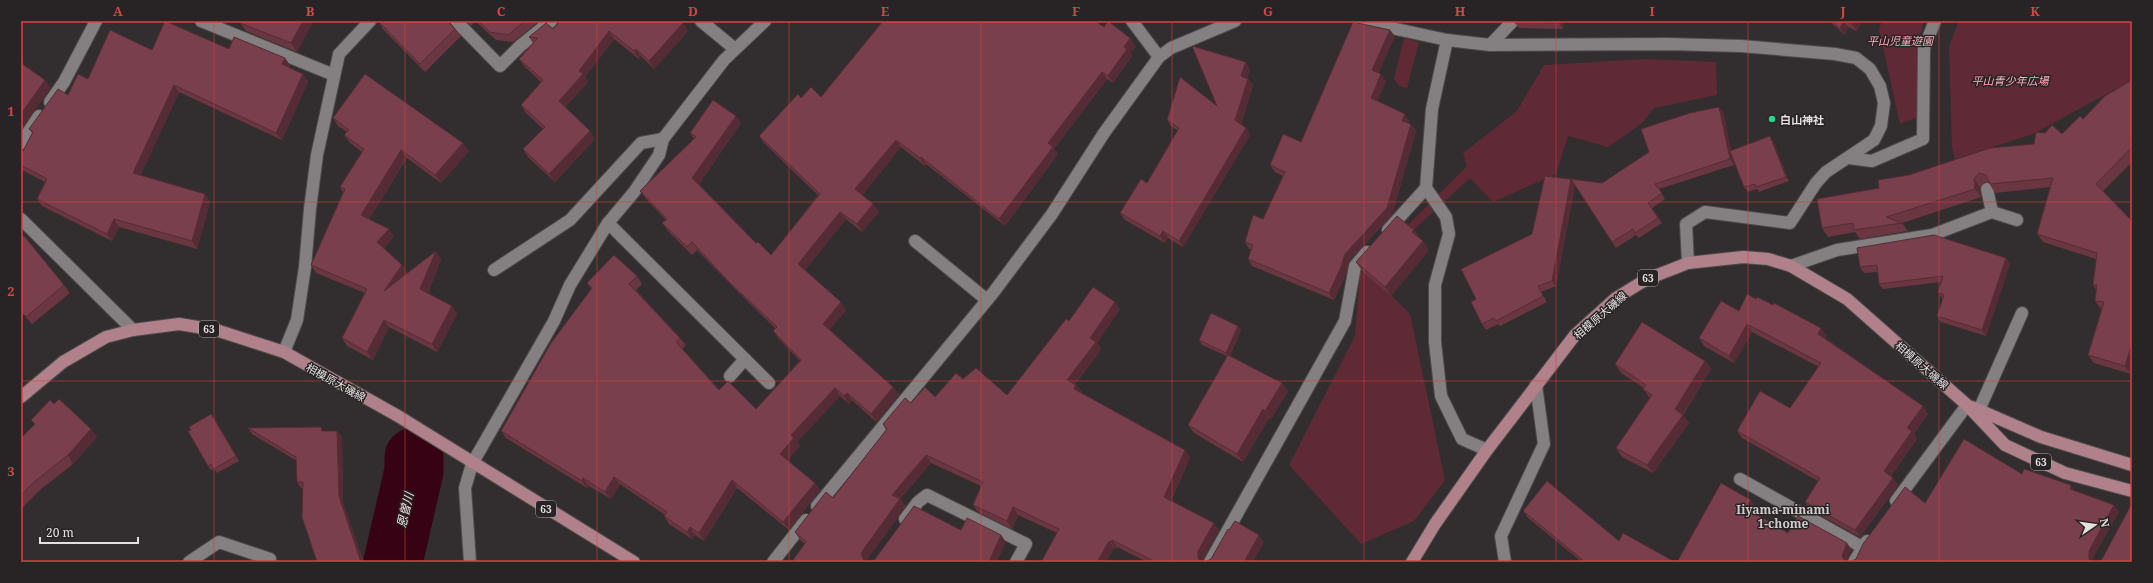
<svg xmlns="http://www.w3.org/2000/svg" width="2153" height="583" viewBox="0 0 2153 583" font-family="'Noto Serif','Noto Sans JP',serif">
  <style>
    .green { fill: #5f2936 }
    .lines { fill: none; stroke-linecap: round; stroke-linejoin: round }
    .river { stroke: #370214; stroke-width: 59 }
    .minor-casing { stroke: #4e4b4b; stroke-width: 14 }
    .major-casing { stroke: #4e4b4b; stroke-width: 14 }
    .minor { stroke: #847f80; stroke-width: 12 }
    .major { stroke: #b0818b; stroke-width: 12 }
    .wall { fill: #693641 }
    .shaded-wall { fill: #552c35 }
    .building { fill: #7a3f4c; stroke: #552c35 }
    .grid { fill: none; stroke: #d84444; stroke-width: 1; stroke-opacity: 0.55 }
    .poi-dot { fill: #20d887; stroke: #282425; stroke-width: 1.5 }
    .labels { text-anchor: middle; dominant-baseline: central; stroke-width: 3; stroke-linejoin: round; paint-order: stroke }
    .shield { fill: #282425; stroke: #aba8a8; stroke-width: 1 }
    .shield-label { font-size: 10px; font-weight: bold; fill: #e3e0e0 }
    .park-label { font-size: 11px; font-style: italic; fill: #fbafbd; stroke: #282425 }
    .poi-label { font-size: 11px; font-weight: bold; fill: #e3e0e0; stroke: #282425; text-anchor: start }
    .street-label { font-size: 11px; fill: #e3e0e0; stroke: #282425 }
    .neighbourhood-label { font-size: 12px; font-weight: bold; fill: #d1cbcc; stroke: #282425 }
    .water-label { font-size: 12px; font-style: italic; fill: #f3dfe2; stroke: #282425 }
    .neatline { fill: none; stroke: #d84444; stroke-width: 1.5 }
    .grid-label { font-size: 13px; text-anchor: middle; font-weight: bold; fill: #d84444 }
  </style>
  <rect width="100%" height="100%" fill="#322e2f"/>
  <g class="green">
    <polygon points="1882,21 1924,21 1917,45 1918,117 1900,124 1879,29"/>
    <polygon points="1959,21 2132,21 2132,80 2033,134 1955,159 1952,148 1949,46"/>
    <polygon points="1404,38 1419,42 1407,88 1399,86 1394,79"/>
    <polygon points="1646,59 1716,62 1717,95 1654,108 1641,124 1608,147 1568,136 1556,174 1493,202 1470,178 1368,272 1410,314 1445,480 1414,521 1361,544 1289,465 1355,336 1360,273 1467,166 1463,153 1517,111 1544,65"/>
  </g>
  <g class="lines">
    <polyline class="river" points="393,562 414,471 414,457"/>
    <defs>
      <g id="minor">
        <polyline points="201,21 334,75"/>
        <polyline points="456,21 500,66 520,46 551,21"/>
        <polyline points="701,21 735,49"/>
        <polyline points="1132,21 1159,57 1171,48 1235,21"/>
        <polyline points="1359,21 1447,40 1490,45 1668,44 1741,46 1835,54 1856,58 1870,69 1880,86 1884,103 1881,126 1874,140 1826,172 1816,183 1790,223 1705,212 1686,224 1688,263"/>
        <polyline points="1490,45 1513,21"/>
        <polyline points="50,102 64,82 96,21"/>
        <polyline points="21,143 39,116"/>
        <polyline points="1849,158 1872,161 1923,139 1924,48 1935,21"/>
        <polyline points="1426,188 1432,109 1447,40"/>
        <polyline points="1987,189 1992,212"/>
        <polyline points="21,219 133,330"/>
        <polyline points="608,223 769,383"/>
        <polyline points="1388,230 1426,188 1446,217 1449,234 1435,285 1435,342 1441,396 1462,439 1487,450"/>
        <polyline points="915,241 987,300"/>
        <polyline points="1791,266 1837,250 1932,235 1992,212 2017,220"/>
        <polyline points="494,270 570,220 641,143 663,139"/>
        <polyline points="284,352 297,320 305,267 310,209 317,155 339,54 370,21"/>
        <polyline points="730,376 745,359"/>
        <polyline points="1979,410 2022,313"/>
        <polyline points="1740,479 1862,547"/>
        <polyline points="1896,501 1967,405"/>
        <polyline points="817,506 993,293 1052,214 1104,133 1159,57"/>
        <polyline points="905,519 918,502 927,495 1026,544 1016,562"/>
        <polyline points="189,562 219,542 270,559"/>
        <polyline points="470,562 465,488 472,464 554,321 570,285 608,223 634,192 659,155 663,139 724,60 765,21"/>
        <polyline points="773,562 806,520"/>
        <polyline points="1210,562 1345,321 1355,266 1367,252"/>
        <polyline points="1505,562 1501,536 1544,444 1536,385"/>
        <polyline points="1854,562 1867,541"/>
      </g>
      <g id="major">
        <polyline points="21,397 63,362 106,337 133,330 179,324 216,330 284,352 398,416 634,562"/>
        <polyline points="1972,407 2041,437 2132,465"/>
        <polyline points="1412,562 1435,524 1487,450 1575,335 1616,298 1647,279 1688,263 1743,257 1768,259 1791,266 1847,299 1967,405 2005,445 2065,473 2132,491"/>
      </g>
    </defs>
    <use href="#minor" class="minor-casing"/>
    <use href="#major" class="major-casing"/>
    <use href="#minor" class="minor"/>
    <use href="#major" class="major"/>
  </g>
  <g class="wall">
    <polygon points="241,21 313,21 297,52 246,31 240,23"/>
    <polygon points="378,21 449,21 461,36 425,72 383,29"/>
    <polygon points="466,21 539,21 513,42 496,40 475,21 471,26"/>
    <polygon points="1515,21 1563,21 1563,29 1519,28 1514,22"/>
    <polygon points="1829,21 1861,21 1857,31 1848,27 1845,35"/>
    <polygon points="1104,27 1136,46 1130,54 1132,56 1113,83 1107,79 1054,149 1058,154 1005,226 926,164 925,166 901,147 862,195 873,204 879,212 862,232 846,219 805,270 846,310 829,330 893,387 899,395 876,422 852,400 849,404 840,396 797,442 800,446 787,460 815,483 820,490 789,530 737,488 704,541 695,535 692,539 669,524 664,516 665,515 620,484 611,499 589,486 587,488 506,438 501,431 591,289 587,283 637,276 642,284 636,290 680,338 686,345 682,349 719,390 756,409 800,361 778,338 773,331 775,328 734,288 697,250 692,255 668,231 662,223 666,220 646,199 640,191 694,139 690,133 741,123 699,184 756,243 771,255 818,195 764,143 759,136 801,98 821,97"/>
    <polygon points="553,29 688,31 654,69 641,56 639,59 614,39 585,77 588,82 565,107 595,139 555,182 528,157 523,149 543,129 526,113 521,105 541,82 524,66 519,59 533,43 529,37"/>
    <polygon points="1395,36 1378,73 1386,81 1377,101 1409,121 1408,123 1416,131 1392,215 1349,261 1346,274 1334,300 1252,266 1248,259 1251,249 1249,249 1245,242 1263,219 1283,176 1275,172 1270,165 1301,142"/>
    <polygon points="229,49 290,65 289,68 303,74 308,82 282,140 179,92 140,176 205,194 210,202 197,249 119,227 112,241 42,206 37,199 45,182 22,170 21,169 21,155 32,133 29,129 68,95 88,79"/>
    <polygon points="1250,69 1247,78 1253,85 1241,125 1246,128 1250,135 1183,247 1168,238 1165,243 1125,220 1120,213 1147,183 1178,131 1172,127 1167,120 1217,106"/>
    <polygon points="2132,80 2132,162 2103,191 2131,374 2094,363 2088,355 2102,309 2101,309 2095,301 2097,291 2093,285 2096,259 2043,242 2037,234 2050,187 1995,193 1989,183 1985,182 1980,187 1981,197 1902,223 1908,231 1860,239 1855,232 1828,237 1822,228 1879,188 1909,175 2034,144 2045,133 2062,134 2083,119"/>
    <polygon points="1723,112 1731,151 1773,141 1789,181 1759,192 1757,189 1748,192 1744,187 1731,153 1734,165 1659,189 1665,199 1652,208 1662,223 1639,238 1636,235 1616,248 1575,185 1556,286 1541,292 1547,302 1500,326 1498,324 1486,330 1482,324 1476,299 1532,234 1545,176 1602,183"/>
    <polygon points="333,118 469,151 441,183 407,158 369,219 394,236 384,248 402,265 407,273 441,259 428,293 452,306 457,314 437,352 389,327 373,360 347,346 342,338 365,293 316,273 311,265 343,192 340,187 362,152 350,143 344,135 347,132 338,126"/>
    <polygon points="1414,230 1429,250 1391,296 1362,271 1356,262"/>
    <polygon points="21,235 64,285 70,293 32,324 21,312"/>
    <polygon points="1857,248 2006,258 2010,264 1986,336 1941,322 1937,316 1943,299 1942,298 1938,292 1941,282 1883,289 1879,284 1878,272 1864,273 1860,267"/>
    <polygon points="1756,299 1826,335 1825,338 1923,406 1928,414 1914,434 1917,439 1891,476 1898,485 1860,537 1811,510 1805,502 1818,481 1742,438 1737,431 1790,408 1819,367 1752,332 1734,363 1704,346 1699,338"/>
    <polygon points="1120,309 1097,343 1101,350 1075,384 1076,385 1082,392 1081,393 1185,450 1190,458 1171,501 1219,530 1203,559 1203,562 1205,562 1147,562 1117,547 1116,549 1114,548 1106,562 1041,562 1057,533 1018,515 1012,529 978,512 973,505 981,486 931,463 900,499 906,506 868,558 867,561 868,562 795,562 793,560 805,544 800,540 795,532 833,498 886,430 883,424 911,403 935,397 963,379 1007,395 1069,321"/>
    <polygon points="1238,326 1241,330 1230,356 1282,383 1288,391 1271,419 1269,418 1243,462 1194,433 1188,425 1227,356 1202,345 1199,340"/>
    <polygon points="1705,361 1711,369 1683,415 1689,423 1653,473 1622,457 1616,448 1650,398 1643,389 1644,388 1621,373 1615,364"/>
    <polygon points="54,404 97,437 73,464 40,490 21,509 21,438 35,425 31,420"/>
    <polygon points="211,414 239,461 217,473 214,469 211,470 208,466 191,430"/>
    <polygon points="248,428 324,431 342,437 343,502 303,488 301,488 297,482 297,461 252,434"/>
    <polygon points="1523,511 1619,541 1675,562 1582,562 1528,518"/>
  </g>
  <g class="shaded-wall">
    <polygon points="303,21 313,21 297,52 291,43"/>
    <polygon points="1559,21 1563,21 1563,29 1559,23"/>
    <polygon points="1843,21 1844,21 1848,27 1845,35 1840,29"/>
    <polygon points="1853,21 1861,21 1857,31 1852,24"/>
    <polygon points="683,23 688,31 654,69 649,61"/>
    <polygon points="1390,30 1395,36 1377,77 1372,70"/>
    <polygon points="609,31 614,39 585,77 588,82 564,108 559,101 579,71"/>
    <polygon points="1130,38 1136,46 1130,54 1132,56 1113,83 1108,76 1124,47"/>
    <polygon points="636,49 641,56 639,59 634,51"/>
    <polygon points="285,58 290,65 287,72 282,64"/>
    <polygon points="1246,62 1250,69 1246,83 1241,76"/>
    <polygon points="1102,72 1107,79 1054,149 1058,154 1005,226 999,219 1048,143"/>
    <polygon points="303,74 308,82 282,140 276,133"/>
    <polygon points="1381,74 1386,81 1376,104 1371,98"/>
    <polygon points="1248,79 1253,85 1240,127 1235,120"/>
    <polygon points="45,80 51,88 22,128 21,126 21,114"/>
    <polygon points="174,85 179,92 138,181 133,173"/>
    <polygon points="1719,107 1723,112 1734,165 1730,159"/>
    <polygon points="1405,114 1409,121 1407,128 1402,121"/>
    <polygon points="736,116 741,123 698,186 692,178"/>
    <polygon points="1411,124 1416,131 1392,215 1349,261 1346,274 1334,300 1329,293 1345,254"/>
    <polygon points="1246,128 1250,135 1183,247 1179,241"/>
    <polygon points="590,131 595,139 555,182 549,174"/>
    <polygon points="1770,136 1773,141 1789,181 1786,177"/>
    <polygon points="896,140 901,147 861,197 855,189"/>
    <polygon points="463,143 469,151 441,183 435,175"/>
    <polygon points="401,150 407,158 367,223 361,215"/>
    <polygon points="921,157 926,164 925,166 920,158"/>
    <polygon points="1571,179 1575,184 1556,286 1552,281"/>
    <polygon points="1974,179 1980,187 1981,197 1975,189"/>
    <polygon points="205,194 210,202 197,249 192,241"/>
    <polygon points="873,204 879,212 862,232 857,224"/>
    <polygon points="840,212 846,219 804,271 798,264"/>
    <polygon points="114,219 119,227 112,241 107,234"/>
    <polygon points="389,229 394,236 382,250 377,242"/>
    <polygon points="1414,230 1420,238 1412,232"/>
    <polygon points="1163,231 1168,238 1165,243 1160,236"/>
    <polygon points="1423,241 1429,250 1391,296 1385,287"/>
    <polygon points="436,251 441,259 426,297 420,289"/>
    <polygon points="2006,258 2010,264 1986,336 1982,330"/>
    <polygon points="402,265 407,273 384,291"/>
    <polygon points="841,302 846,310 828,332 823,324"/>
    <polygon points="1115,302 1120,309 1097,343 1101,350 1072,387 1067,380 1090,338"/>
    <polygon points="452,306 457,314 437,352 432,344"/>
    <polygon points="384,320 389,327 373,360 367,352"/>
    <polygon points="1747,324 1752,332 1734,363 1729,356"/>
    <polygon points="1238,326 1241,330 1229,357 1226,353"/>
    <polygon points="1821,328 1826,335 1823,341 1818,334"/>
    <polygon points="2132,343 2132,370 2131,374 2125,366"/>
    <polygon points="1705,361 1711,369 1682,415 1683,415 1689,423 1653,473 1647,465 1675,409"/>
    <polygon points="1282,383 1288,391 1271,419 1265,411"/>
    <polygon points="1076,385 1082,392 1080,397 1074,389"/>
    <polygon points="893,387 899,395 876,422 871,414"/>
    <polygon points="835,388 840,396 797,442 800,446 786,462 780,454 791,435"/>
    <polygon points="847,393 852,400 849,404 844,396"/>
    <polygon points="1923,406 1928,414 1914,434 1917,439 1889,478 1884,471 1907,428"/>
    <polygon points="1263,409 1269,418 1243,462 1237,454"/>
    <polygon points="211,414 215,418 239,461 236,456"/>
    <polygon points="91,429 97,437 73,464 68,455"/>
    <polygon points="337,431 342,437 343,502 364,562 361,562 339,496"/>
    <polygon points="1185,450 1190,458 1169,505 1164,497"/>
    <polygon points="926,455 931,463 897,502 892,495"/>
    <polygon points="614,477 620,484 611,499 605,492"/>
    <polygon points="583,478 589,486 587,488 582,481"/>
    <polygon points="1893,478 1898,485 1860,537 1855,530"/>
    <polygon points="732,480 737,488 704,541 699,533"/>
    <polygon points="815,483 820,490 789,530 783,522"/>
    <polygon points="2071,485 2076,492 2070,489"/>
    <polygon points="900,499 906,506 868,558 867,562 865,562 861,554 863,550"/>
    <polygon points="1751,500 1755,507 1751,515 1746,508"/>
    <polygon points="2114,505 2119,512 2093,558 2093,562 2091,562 2089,559 2089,551"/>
    <polygon points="1013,507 1018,515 1012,529 1007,521"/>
    <polygon points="1214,523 1219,530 1203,559 1203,562 1201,562 1198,558 1198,551"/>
    <polygon points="690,527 695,535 692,539 687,532"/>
    <polygon points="1001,535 1006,542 997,562 989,562"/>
    <polygon points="1259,535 1264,542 1253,562 1244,562"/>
    <polygon points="1112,540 1117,547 1116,549 1111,542"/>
    <polygon points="1109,541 1114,548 1106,562 1097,562"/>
    <polygon points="1847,543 1852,550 1847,562 1846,562 1842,556"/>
  </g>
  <g class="building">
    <polygon points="165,21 229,49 234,37 285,58 282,64 303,74 276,133 174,85 133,173 205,194 192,241 114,219 107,234 37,199 47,179 21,165 21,155 33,132 29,129 58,89 68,95 78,74 88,79 110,30 152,50"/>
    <polygon points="241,21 303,21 291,43 240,23"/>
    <polygon points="378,21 448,21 455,29 420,64"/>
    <polygon points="478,21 525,21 508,35 490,32"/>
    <polygon points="560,21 680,21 683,23 649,61 636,49 634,51 609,31 579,71 583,74 559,101 590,131 549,174 523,149 545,127 521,105 543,80 519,59 538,38 529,37 546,23 553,29"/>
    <polygon points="883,21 1095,21 1104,27 1108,21 1130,38 1124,47 1127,49 1108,76 1102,72 1048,143 1053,147 999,219 921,157 920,158 896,140 855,189 873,204 857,224 840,212 798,264 841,302 823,324 893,387 871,414 847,393 844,396 835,388 791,435 794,438 780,454 815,483 783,522 732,480 699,533 690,527 687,532 664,516 667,512 614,477 605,492 583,478 582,481 501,431 551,343 592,288 587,283 614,255 637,276 629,284 680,338 676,342 719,390 728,381 756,409 801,360 773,331 777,327 728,281 692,242 687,247 662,223 667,219 640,191 696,137 690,133 713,100 736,116 692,178 756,243 758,242 771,255 820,194 759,136 798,94 801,98 811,87 821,97"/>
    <polygon points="1515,21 1559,21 1559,23 1514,22"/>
    <polygon points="1832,21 1843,21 1840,29"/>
    <polygon points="1846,21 1853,21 1852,24"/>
    <polygon points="1353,22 1390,30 1372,70 1381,74 1371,98 1405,114 1402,121 1411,124 1387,208 1345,254 1341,267 1329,293 1248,259 1253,245 1245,242 1253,215 1263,219 1285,172 1270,165 1283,134 1301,142"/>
    <polygon points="1192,46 1246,62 1241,76 1248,79 1235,120 1246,128 1179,241 1163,231 1160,236 1120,213 1141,179 1147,183 1179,128 1167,120 1180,77 1217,106"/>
    <polygon points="21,63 45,80 21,114"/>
    <polygon points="365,74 463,143 435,175 401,150 361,215 389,229 377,242 402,265 384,291 436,251 420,289 452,306 432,344 384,320 367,352 342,338 367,289 311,265 345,189 340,187 364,149 344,135 349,130 333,118"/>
    <polygon points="2132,80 2132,141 2130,143 2132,145 2132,147 2096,184 2132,221 2132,343 2125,366 2088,355 2104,302 2095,301 2097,285 2093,285 2097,253 2037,234 2053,178 1990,184 1986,175 1979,173 1974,179 1975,189 1886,217 1902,223 1854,230 1853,223 1822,228 1817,199 1879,188 1878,180 1909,175 1990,148 2034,144 2036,132 2045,133 2052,125 2062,134 2080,116 2083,119 2105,96"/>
    <polygon points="1719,107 1730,159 1655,184 1662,193 1648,203 1658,218 1635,233 1633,229 1612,242 1571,179 1552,281 1538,286 1543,296 1496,321 1494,318 1482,324 1471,302 1476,299 1461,269 1532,234 1545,176 1602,183 1649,152 1641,129 1690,113"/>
    <polygon points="1770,136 1786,177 1756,187 1755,184 1744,187 1730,151"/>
    <polygon points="1397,216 1414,230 1412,232 1423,241 1385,287 1356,262"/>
    <polygon points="21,235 25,237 64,285 26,317 21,311"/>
    <polygon points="1934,235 2006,258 1982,330 1937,316 1944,295 1938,292 1943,276 1879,284 1877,265 1860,267 1857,248"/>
    <polygon points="1093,287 1115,302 1090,338 1096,342 1067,380 1076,385 1074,389 1185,450 1164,497 1214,523 1198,551 1198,558 1201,561 1205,562 1156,562 1112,540 1111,542 1109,541 1097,562 1041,562 1059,529 1013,507 1007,521 973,505 983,482 926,455 892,495 900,499 863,550 861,554 864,560 868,562 796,562 793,560 806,542 795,532 826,492 833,498 887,429 883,424 905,398 911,403 925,387 935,397 956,373 963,379 976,368 1007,395 1066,319 1069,321"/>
    <polygon points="1747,294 1756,299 1757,297 1773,305 1774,303 1821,328 1818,334 1923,406 1907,428 1912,431 1884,471 1893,478 1855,530 1805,502 1820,478 1737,431 1760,391 1790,408 1821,363 1747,324 1729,356 1699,338 1721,301 1739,311"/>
    <polygon points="1211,313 1238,326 1226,353 1199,340"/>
    <polygon points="1642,322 1705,361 1675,409 1683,415 1647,465 1616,448 1652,395 1643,389 1646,385 1615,364"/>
    <polygon points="1228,355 1282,383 1265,411 1263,409 1237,454 1188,425"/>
    <polygon points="59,399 91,429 68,455 34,482 21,495 21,438 35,424 31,420 50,400 54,404"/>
    <polygon points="211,414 236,456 214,469 211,464 208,466 188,431 191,430 189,427"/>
    <polygon points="321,427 322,431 337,431 339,496 361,562 317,562 302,517 303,482 297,482 296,457 248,428"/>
    <polygon points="1964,439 2022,474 2024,469 2071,485 2070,489 2114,505 2089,551 2089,559 2092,562 2099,562 2102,559 2131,505 2132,505 2132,562 1850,562 1856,559 1863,544 1905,487 1925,503"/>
    <polygon points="1547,481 1619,541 1623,533 1675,562 1585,562 1523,511"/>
    <polygon points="1721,483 1751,500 1746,508 1788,533 1798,516 1847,543 1842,556 1845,561 1848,562 1677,562"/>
    <polygon points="914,506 961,530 967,518 1001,535 989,562 869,562 875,559"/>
    <polygon points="1235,521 1259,535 1244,562 1205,562 1211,559 1228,529 1229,530"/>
  </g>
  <path class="grid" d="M214,21V562M405,21V562M597,21V562M789,21V562M981,21V562M1172,21V562M1364,21V562M1556,21V562M1748,21V562M1939,21V562M21,202H2132M21,381H2132"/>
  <circle class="poi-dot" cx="1772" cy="119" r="4"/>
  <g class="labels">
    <g class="shield">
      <rect x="1638" y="270" width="20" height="16" rx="3"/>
      <rect x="199" y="321" width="20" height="16" rx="3"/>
      <rect x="2031" y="454" width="20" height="16" rx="3"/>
      <rect x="536" y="501" width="20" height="16" rx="3"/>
    </g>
    <g class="shield-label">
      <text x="1648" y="278">63</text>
      <text x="209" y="329">63</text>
      <text x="2041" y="462">63</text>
      <text x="546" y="509">63</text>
    </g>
    <g class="park-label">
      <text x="1900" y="40">平山児童遊園</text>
      <text x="2010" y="80">平山青少年広場</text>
    </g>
    <g class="poi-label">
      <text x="1780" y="119">白山神社</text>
    </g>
    <g class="street-label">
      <text transform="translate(1600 315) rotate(-41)">相模原大磯線</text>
      <text transform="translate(1922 365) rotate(41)">相模原大磯線</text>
      <text transform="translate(336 382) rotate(29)">相模原大磯線</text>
    </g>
    <g class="neighbourhood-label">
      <text x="1783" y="509">Iiyama-minami<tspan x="1783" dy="14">1-chome</tspan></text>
    </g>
    <g class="water-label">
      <text transform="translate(405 510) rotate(-77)">恩曽川</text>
    </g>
  </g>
  <rect width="2153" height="583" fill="none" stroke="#282425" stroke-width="44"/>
  <g transform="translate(2095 525) rotate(77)" stroke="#282425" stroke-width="3" paint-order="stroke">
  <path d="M0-3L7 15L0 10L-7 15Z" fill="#e3e0e0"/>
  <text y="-6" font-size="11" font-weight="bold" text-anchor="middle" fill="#e3e0e0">N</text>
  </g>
  <path d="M40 537v6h98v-6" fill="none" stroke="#e3e0e0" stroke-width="2"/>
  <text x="46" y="537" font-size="12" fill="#e3e0e0" stroke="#282425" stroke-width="3" paint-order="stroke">20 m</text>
  <rect x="22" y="22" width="2109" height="539" class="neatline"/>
  <g class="grid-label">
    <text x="118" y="16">A</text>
    <text x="310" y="16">B</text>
    <text x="501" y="16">C</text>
    <text x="693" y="16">D</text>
    <text x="885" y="16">E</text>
    <text x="1076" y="16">F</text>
    <text x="1268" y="16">G</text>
    <text x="1460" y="16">H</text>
    <text x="1652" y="16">I</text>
    <text x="1843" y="16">J</text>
    <text x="2035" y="16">K</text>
    <text x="11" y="116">1</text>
    <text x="11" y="296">2</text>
    <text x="11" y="476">3</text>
  </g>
</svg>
